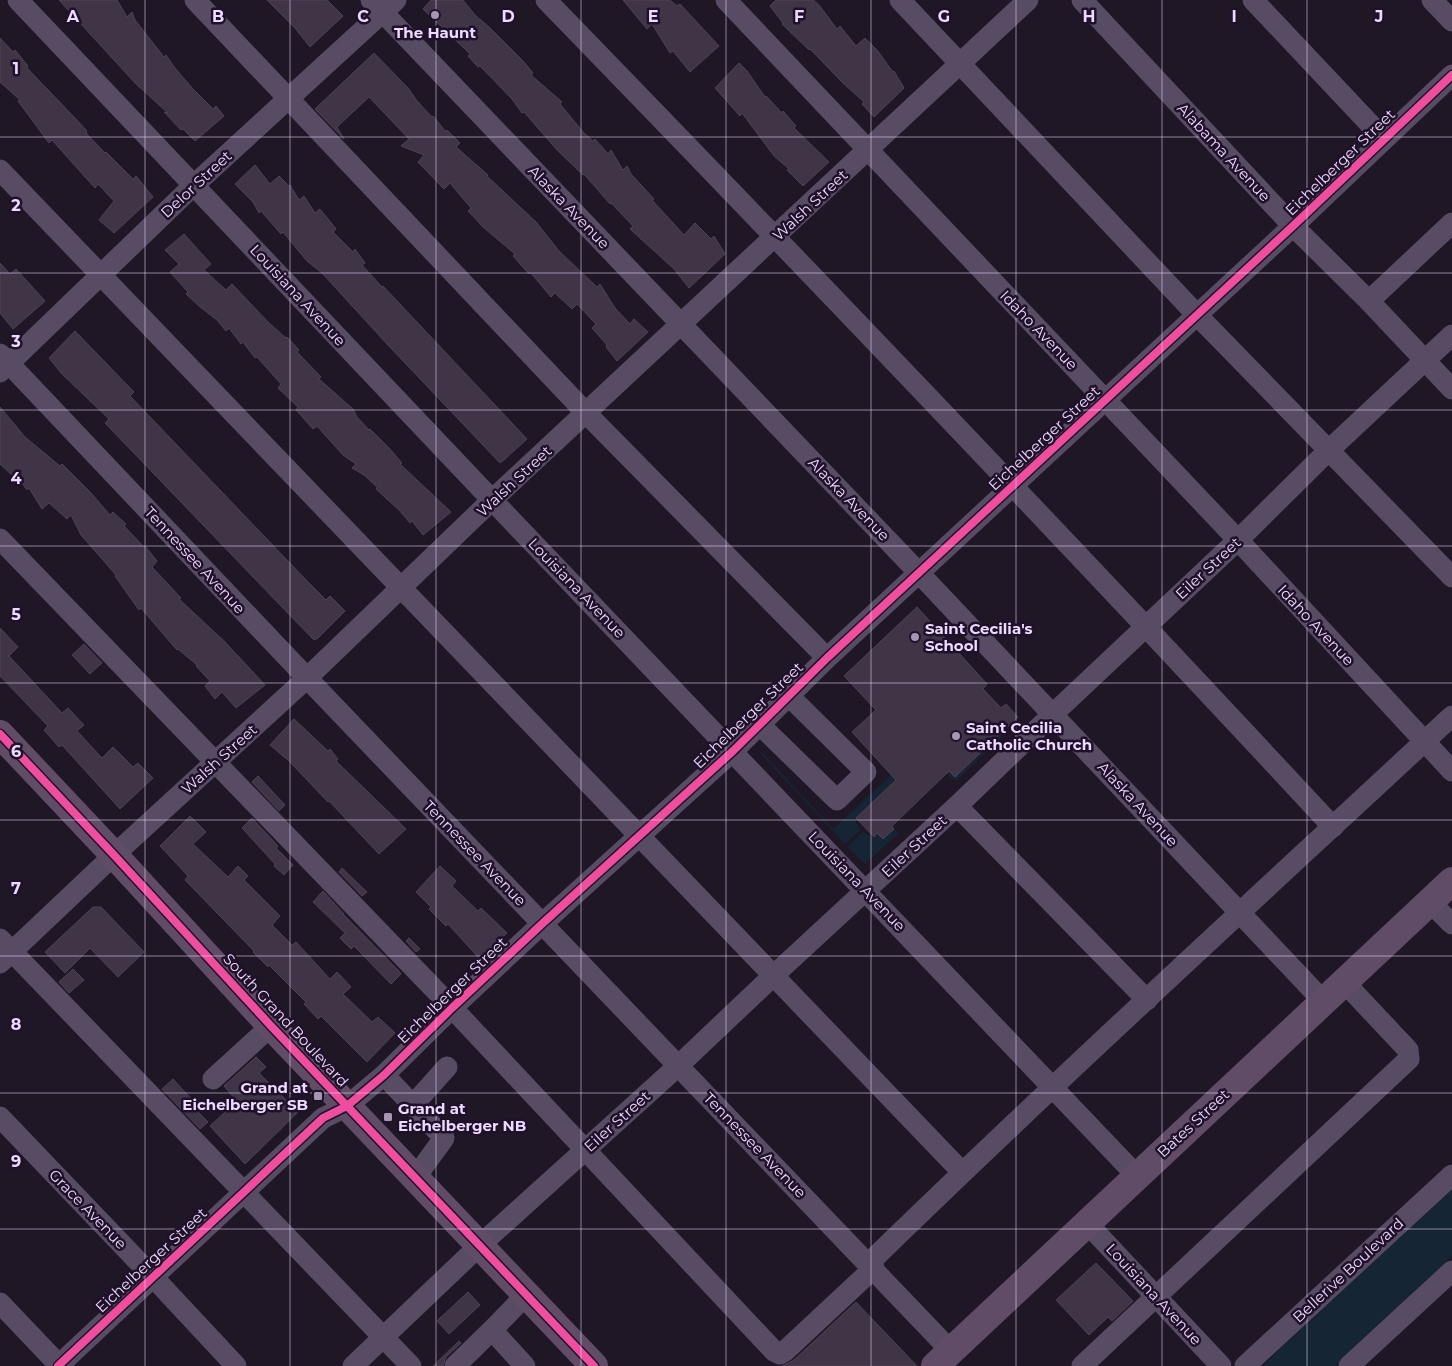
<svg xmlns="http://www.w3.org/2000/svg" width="1452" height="1366" viewBox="0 0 1452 1366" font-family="Montserrat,sans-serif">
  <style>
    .green { fill: #152533 }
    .building { fill: #3f3546; stroke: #4f4258 }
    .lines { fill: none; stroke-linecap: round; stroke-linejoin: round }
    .minor { stroke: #584c65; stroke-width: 21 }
    .major { stroke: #614c68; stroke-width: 28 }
    .cycleway-casing { stroke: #20112b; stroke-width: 11 }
    .cycleway { stroke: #ef4d9e; stroke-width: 8 }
    .grid { fill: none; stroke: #eedaff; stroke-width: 1; stroke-opacity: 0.55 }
    .poi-dot { fill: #a696b3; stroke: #20112b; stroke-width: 2 }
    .labels { text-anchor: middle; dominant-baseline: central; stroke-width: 5; stroke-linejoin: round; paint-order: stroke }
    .poi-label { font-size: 15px; font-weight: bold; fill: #eedaff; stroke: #20112b; text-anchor: start }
    .street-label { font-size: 15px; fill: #eedaff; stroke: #20112b }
    .grid-label { font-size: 16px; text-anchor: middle; font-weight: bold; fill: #eedaff; stroke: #20112b; stroke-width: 5; stroke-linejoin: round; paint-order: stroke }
  </style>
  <rect width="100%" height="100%" fill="#1f1725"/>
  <g class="green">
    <polygon points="1015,720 1017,722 957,780 952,779 947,774 949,771 955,777"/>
    <polygon points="762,752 833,829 891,775 896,780 856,818 856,822 861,830 845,844 761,754"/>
    <polygon points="894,829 899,833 865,864 847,847 863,832 871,837 877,833 883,839"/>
    <polygon points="1452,1187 1452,1256 1335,1366 1262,1366"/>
  </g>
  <g class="building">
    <polygon points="59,0 117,0 127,17 132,12 135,20 164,57 166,55 175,68 193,89 213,109 216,106 224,116 195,141 183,129 181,130 164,112 168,113 136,84"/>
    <polygon points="267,0 327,0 343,16 310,47 295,28"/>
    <polygon points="431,0 463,0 475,15 489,27 523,61 533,73 531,75 562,102 560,104 583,132 593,141 595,139 608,154 611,150 623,170 627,166 631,174 654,199 652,200 684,235 695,223 711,239 714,236 725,254 689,288 674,269 630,229 633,226 611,203 610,204 584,174 583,175 557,150 524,112 522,113 512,99 480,66 478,67 468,56 470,54 423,9"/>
    <polygon points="623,0 670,0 677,6 680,4 719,46 690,72 673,51 670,53 652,24 647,29"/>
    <polygon points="776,0 813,0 819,5 837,29 840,26 856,46 865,38 877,50 893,72 894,71 904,88 874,117 862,104 864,102 843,83 810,49 809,50 782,24 783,23 770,6"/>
    <polygon points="0,38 13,52 15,50 28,66 27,68 74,117 87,131 86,133 105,153 106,152 133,179 136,176 153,197 114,233 99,220 114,201 98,184 95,188 52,140 49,143 18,101 20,100 0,82"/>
    <polygon points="374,53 408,88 417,101 432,117 433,116 446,132 447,130 460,143 456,147 488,175 487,176 536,222 559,251 597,287 600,284 615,308 630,324 634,319 648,332 617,361 606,347 607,345 592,328 596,324 577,304 572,309 555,293 551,297 530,272 529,274 513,256 515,254 484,228 468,211 471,208 450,183 444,189 418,162 424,155 401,146 409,139 369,97 337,127 344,139 315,109"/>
    <polygon points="739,63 747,71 765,97 766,96 782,113 783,111 796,126 794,128 829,162 803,186 787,170 789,169 774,156 742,113 740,116 715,88"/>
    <polygon points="255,165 270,184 279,176 289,186 290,185 299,200 304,196 315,213 320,209 336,229 333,232 353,252 355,249 365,263 362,265 382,287 383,286 527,439 504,460 500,463 387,344 322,273 307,261 283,232 281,234 261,211 259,213 253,202 235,184"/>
    <polygon points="184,234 211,264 204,270 226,290 232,284 269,323 286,338 287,337 299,350 297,352 321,377 319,379 353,409 357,417 369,430 370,429 389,448 402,463 400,464 451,512 423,535 412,521 410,523 399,510 376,489 378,488 364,475 352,468 356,464 343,455 317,426 313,429 296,410 298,407 278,388 281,384 257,357 255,358 243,342 241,344 229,328 226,331 217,320 199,306 186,294 188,292 170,272 179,264 165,250"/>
    <polygon points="0,263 10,274 16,269 45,301 13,329 0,313"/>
    <polygon points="75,331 134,392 130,396 308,582 326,600 330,596 345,611 318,638 314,640 280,605 105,423 109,419 61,373 49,358"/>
    <polygon points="0,407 25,437 60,466 62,464 91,493 110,515 113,512 126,524 124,526 144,547 145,546 157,561 152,567 181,598 179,599 225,642 265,685 236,708 222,692 215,699 205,686 210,681 196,666 197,665 178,649 177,650 141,608 139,610 115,576 116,575 81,535 71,515 67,519 49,503 42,509 29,488 27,490 15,473 12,475 0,464"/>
    <polygon points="917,607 987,684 983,689 1001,708 1006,704 1018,717 955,777 949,771 892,826 894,829 883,839 877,833 874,837 856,818 896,780 852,732 876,710 844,676"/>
    <polygon points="0,628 18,647 9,656 62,713 68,708 84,725 77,731 102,758 113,747 133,767 138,763 153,778 120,809 62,745 59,747 44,730 48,726 0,676"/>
    <polygon points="84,644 102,663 90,674 72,655"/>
    <polygon points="294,719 328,751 330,749 338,759 336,761 406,829 379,854 329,801 328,802 289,761 270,745"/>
    <polygon points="258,776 285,805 279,811 252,782"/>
    <polygon points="190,816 206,832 193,844 228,877 238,866 248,876 244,880 280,916 272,925 292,945 296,942 330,979 337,972 351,987 343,994 372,1022 378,1017 395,1033 367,1062 321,1016 318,1019 304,1004 306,1002 269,965 268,967 253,952 254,951 185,880 188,876 160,846"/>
    <polygon points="252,818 278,846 276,848 293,865 284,875 274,866 275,864 242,828"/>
    <polygon points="440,866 456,881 452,886 478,911 481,908 507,933 479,958 448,924 446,926 429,909 431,907 416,892"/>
    <polygon points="342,868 367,892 362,896 339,872"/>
    <polygon points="323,891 344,914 343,914 398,970 401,974 391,984 354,946 351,949 340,938 345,933 313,902"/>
    <polygon points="93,907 101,907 144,952 118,977 90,948 65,973 45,952"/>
    <polygon points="409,938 420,949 416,952 406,941"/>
    <polygon points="73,969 84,980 69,993 59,982"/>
    <polygon points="256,1057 266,1067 259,1073 298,1112 245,1164 210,1126 237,1101 224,1086"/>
    <polygon points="173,1079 195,1103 192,1106 208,1122 200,1129 162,1089"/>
    <polygon points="1096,1263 1133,1301 1112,1321 1108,1317 1089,1335 1056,1300"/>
    <polygon points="468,1292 480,1305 449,1334 437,1321"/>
    <polygon points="856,1302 917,1366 782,1366 794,1360"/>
    <polygon points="459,1341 461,1343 446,1357 443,1366 433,1366"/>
  </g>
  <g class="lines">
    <g class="minor">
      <polyline points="18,0 492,500 1137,1176"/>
      <polyline points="195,0 587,414 827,658"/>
      <polyline points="371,0 919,573 1324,1002"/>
      <path d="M546,0C811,273 1074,548 1333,827"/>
      <polyline points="726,0 1238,540 1452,771"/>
      <polyline points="900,0 1197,315 1452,577"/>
      <polyline points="1082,0 1293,226 1369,301 1452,389"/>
      <polyline points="1253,0 1384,139"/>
      <polyline points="1432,0 1452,21"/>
      <polyline points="0,170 962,1172"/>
      <polyline points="1369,301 1452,223"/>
      <polyline points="0,354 307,678 951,1351"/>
      <polyline points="0,372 194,185 396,0"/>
      <polyline points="0,539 440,995 774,1351 780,1354 785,1351 874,1268"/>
      <polyline points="759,724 837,800 866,772 789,696"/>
      <polyline points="957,806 1147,1000"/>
      <polyline points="1430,902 1452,924"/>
      <polyline points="0,939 411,1366"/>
      <polyline points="0,963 114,855 307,678 492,500 1028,0"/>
      <polyline points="384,1075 444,1138 415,1178"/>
      <polyline points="213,1079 271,1026"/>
      <polyline points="413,1105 447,1067"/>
      <polyline points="0,1117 154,1278 236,1366"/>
      <polyline points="1087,1223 1221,1366"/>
      <path d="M869,1263C1060,1077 1257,897 1452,716"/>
      <polyline points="0,1303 60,1366"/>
      <polyline points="58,1366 323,1118 347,1106 384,1075 452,1008 543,923 733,751 827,658 1293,226 1452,75"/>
      <polyline points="353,1366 479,1246 678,1066 773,976 957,806 1053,714 1238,540 1328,451 1452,335"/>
      <polyline points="455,1366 492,1330"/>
      <polyline points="525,1366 492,1330 526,1295"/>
      <polyline points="1082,1366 1409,1059 1408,1050 1345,983"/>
      <polyline points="1245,1366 1452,1175"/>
      <polyline points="1349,1366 1452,1271"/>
    </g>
    <g class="major">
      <polyline points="0,734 114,855 271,1026 594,1366"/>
      <polyline points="935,1366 1452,881"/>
    </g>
    <defs>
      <g id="cycleway">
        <polyline points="0,734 114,855 271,1026 594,1366"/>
        <polyline points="58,1366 323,1118 347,1106 384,1075 452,1008 543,923 733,751 827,658 1293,226 1452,75"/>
      </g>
    </defs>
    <use href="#cycleway" class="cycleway-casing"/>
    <use href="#cycleway" class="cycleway"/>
  </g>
  <path class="grid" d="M145,0V1366M290,0V1366M436,0V1366M581,0V1366M726,0V1366M871,0V1366M1016,0V1366M1162,0V1366M1307,0V1366M0,137H1452M0,273H1452M0,410H1452M0,546H1452M0,683H1452M0,820H1452M0,956H1452M0,1093H1452M0,1229H1452"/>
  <g class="poi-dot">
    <circle cx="435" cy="15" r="5"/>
    <circle cx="915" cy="637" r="5"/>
    <circle cx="956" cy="736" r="5"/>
    <rect x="313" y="1091" width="10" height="10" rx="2.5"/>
    <rect x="383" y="1112" width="10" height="10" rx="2.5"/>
  </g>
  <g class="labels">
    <g class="poi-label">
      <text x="435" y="32" text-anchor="middle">The Haunt</text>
      <text x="925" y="628">Saint Cecilia's<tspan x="925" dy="17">School</tspan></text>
      <text x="966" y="727">Saint Cecilia<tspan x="966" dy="17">Catholic Church</tspan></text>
      <text x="308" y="1087" text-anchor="end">Grand at<tspan x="308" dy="17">Eichelberger SB</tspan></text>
      <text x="398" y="1108">Grand at<tspan x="398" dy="17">Eichelberger NB</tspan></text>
    </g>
    <g class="street-label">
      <text transform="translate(1224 152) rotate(47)">Alabama Avenue</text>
      <text transform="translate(1340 162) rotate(-44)">Eichelberger Street</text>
      <text transform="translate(196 184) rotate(-43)">Delor Street</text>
      <text transform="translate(810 205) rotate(-43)">Walsh Street</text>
      <text transform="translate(569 207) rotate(46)">Alaska Avenue</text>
      <text transform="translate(298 295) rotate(47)">Louisiana Avenue</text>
      <text transform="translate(1039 330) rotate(46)">Idaho Avenue</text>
      <text transform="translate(1044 438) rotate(-43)">Eichelberger Street</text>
      <text transform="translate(514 481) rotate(-43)">Walsh Street</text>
      <text transform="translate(849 499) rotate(46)">Alaska Avenue</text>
      <text transform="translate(195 560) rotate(47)">Tennessee Avenue</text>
      <text transform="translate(1208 568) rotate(-43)">Eiler Street</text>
      <text transform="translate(577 588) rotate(46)">Louisiana Avenue</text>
      <text transform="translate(1316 625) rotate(47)">Idaho Avenue</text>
      <text transform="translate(748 715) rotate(-44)">Eichelberger Street</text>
      <text transform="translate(219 759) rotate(-42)">Walsh Street</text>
      <text transform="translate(1138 804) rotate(47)">Alaska Avenue</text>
      <text transform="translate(914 846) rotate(-43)">Eiler Street</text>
      <text transform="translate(475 853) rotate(46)">Tennessee Avenue</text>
      <text transform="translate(857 881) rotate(46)">Louisiana Avenue</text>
      <text transform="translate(452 990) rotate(-44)">Eichelberger Street</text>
      <text transform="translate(286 1020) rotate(47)">South Grand Boulevard</text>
      <text transform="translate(617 1121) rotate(-42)">Eiler Street</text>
      <text transform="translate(1193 1123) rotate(-43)">Bates Street</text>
      <text transform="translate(755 1145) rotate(46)">Tennessee Avenue</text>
      <text transform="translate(88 1209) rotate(46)">Grace Avenue</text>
      <text transform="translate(151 1260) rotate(-43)">Eichelberger Street</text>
      <text transform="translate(1348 1270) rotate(-43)">Bellerive Boulevard</text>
      <text transform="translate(1154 1294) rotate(47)">Louisiana Avenue</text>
    </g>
  </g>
  <g class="grid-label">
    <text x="73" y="22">A</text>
    <text x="218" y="22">B</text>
    <text x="363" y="22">C</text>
    <text x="508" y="22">D</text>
    <text x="653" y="22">E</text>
    <text x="799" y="22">F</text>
    <text x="944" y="22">G</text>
    <text x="1089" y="22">H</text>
    <text x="1234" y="22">I</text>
    <text x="1379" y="22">J</text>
    <text x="16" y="74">1</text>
    <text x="16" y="211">2</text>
    <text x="16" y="347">3</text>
    <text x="16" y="484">4</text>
    <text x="16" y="620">5</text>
    <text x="16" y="757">6</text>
    <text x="16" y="894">7</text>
    <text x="16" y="1030">8</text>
    <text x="16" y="1167">9</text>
  </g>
</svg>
